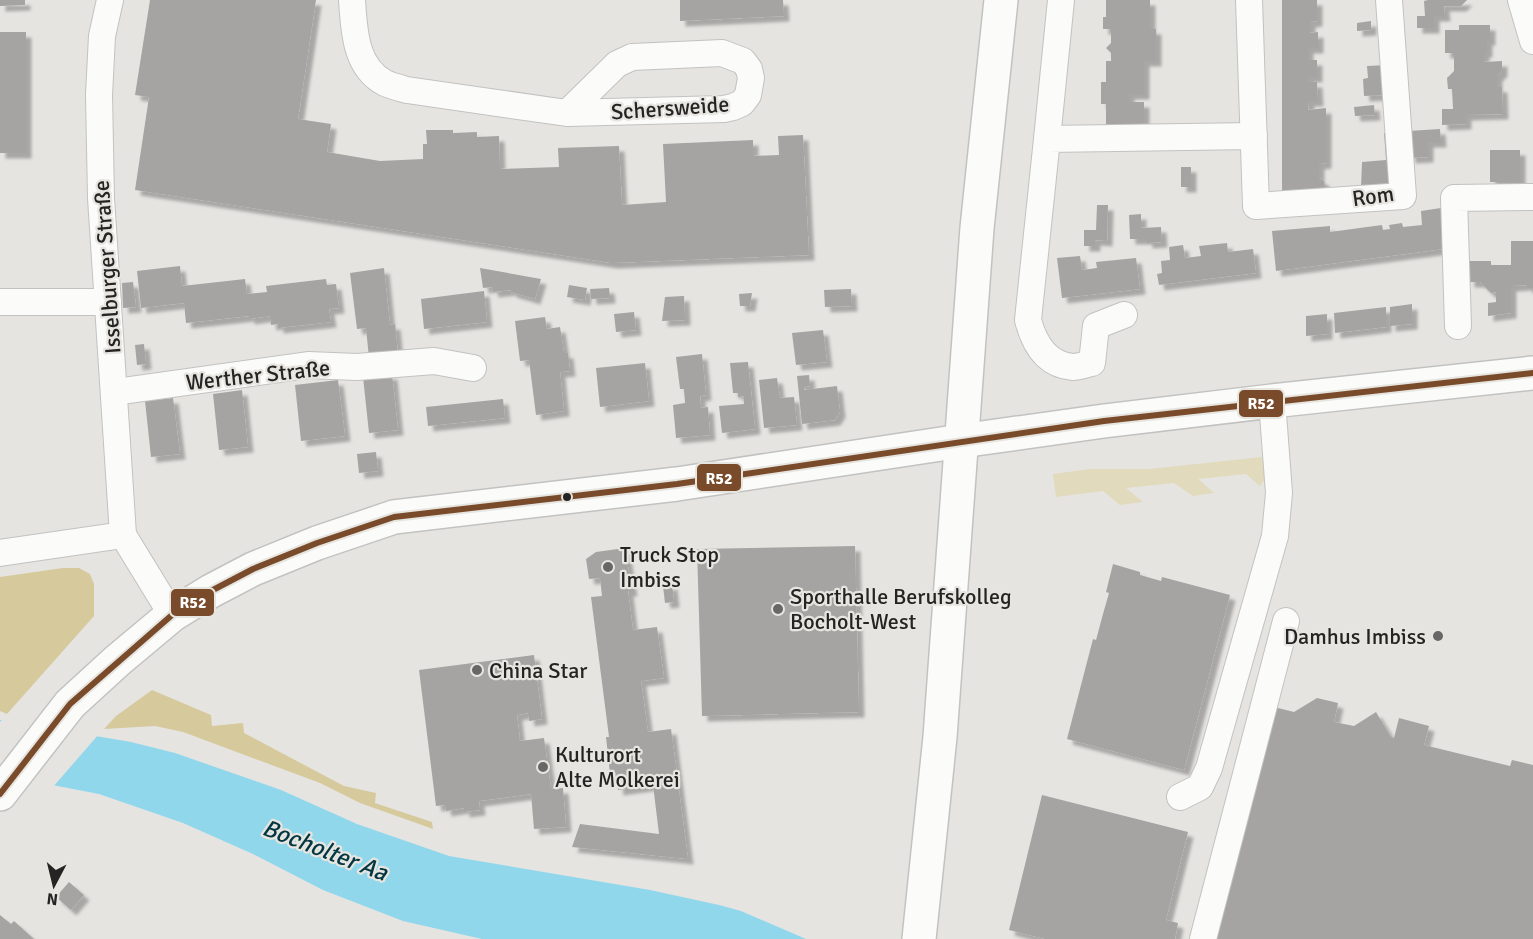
<svg xmlns="http://www.w3.org/2000/svg" width="1533" height="939" viewBox="0 0 1533 939" font-family="Signika,sans-serif">
  <style>
    .green { fill: #e1dabc }
    .forest { fill: #d6ca9d }
    .water { fill: #90d7ec }
    .pier { fill: #e5e4e1 }
    .building { fill: #a5a4a2; filter: url(#shadow) }
    .lines { fill: none; stroke-linecap: round; stroke-linejoin: round }
    .minor-casing { stroke: #c2c2c0; stroke-width: 28 }
    .major-casing { stroke: #c2c2c0; stroke-width: 36 }
    .minor { stroke: #fbfbfa; stroke-width: 26 }
    .major { stroke: #fbfbfa; stroke-width: 33 }
    .bus-1-casing { stroke: #e6e5e0; stroke-width: 10 }
    .bus-1 { stroke: #7a4b2a; stroke-width: 6 }
    .bus-dot { fill: #252423; stroke: #e6e5e0; stroke-width: 2 }
    .poi-dot { fill: #686766; stroke: #e6e5e0; stroke-width: 2 }
    .labels { text-anchor: middle; dominant-baseline: central; stroke-width: 4.5; stroke-linejoin: round; paint-order: stroke }
    .street-label { font-size: 22px; fill: #252423; stroke: #e6e5e0 }
    .poi-label { font-size: 22px; fill: #252423; stroke: #e6e5e0; text-anchor: start }
    .water-label { font-size: 24px; font-style: italic; fill: #033642; stroke: #e6e5e0 }
    .line-badge { stroke: #e6e5e0; stroke-width: 2 }
    .badge-label { font-size: 16px; text-anchor: middle; font-weight: bold; fill: #fff }
  </style>
  <defs>
    <filter id="shadow"><feDropShadow dx="5.5" dy="5.5" stdDeviation="1.5" flood-color="#0004"/></filter>
  </defs>
  <rect width="100%" height="100%" fill="#e5e4e1"/>
  <polygon class="green" points="1262,457 1267,476 1260,486 1246,474 1198,479 1214,493 1193,496 1174,483 1126,488 1143,502 1120,505 1103,491 1056,497 1053,474 1090,469 1149,469"/>
  <g class="forest">
    <polygon points="63,568 79,568 90,574 94,584 94,616 7,714 0,711 0,577"/>
    <polygon points="152,690 211,715 212,726 243,723 244,733 344,786 376,793 375,803 432,822 433,829 360,803 320,783 183,732 155,726 104,729 116,716"/>
  </g>
  <polygon class="water" points="0,720 131,742 175,753 281,790 357,824 449,856 650,890 719,905 741,911 806,939 482,939 403,921 323,890 253,854 183,823 99,794 0,775"/>
  <polygon class="pier" points="4,718 99,734 53,787 0,778 0,722"/>
  <g class="building">
    <polygon points="0,0 25,0 25,5 0,6"/>
    <polygon points="150,0 316,0 298,119 331,124 327,152 380,161 423,159 423,144 427,144 426,130 453,130 453,133 477,132 477,137 499,136 500,169 559,167 558,148 619,146 622,205 666,202 663,144 753,140 753,156 779,155 778,136 803,135 809,255 612,263 135,190 149,97 135,95"/>
    <polygon points="680,0 783,0 784,16 680,21"/>
    <polygon points="1106,0 1150,0 1150,29 1156,29 1156,61 1144,61 1144,94 1129,94 1129,102 1144,102 1144,125 1106,125 1106,104 1101,104 1101,82 1106,82 1106,61 1111,61 1111,53 1106,48 1111,43 1111,29 1103,29 1103,17 1106,17"/>
    <polygon points="1282,0 1317,0 1317,21 1310,22 1310,33 1318,32 1318,48 1308,48 1308,60 1317,60 1317,77 1308,77 1308,82 1317,82 1318,101 1309,101 1308,110 1326,108 1326,163 1319,164 1319,178 1324,181 1324,190 1282,193"/>
    <polygon points="1428,0 1467,0 1461,6 1444,6 1445,16 1434,16 1434,28 1417,28 1417,16 1425,16 1424,1"/>
    <polygon points="1371,21 1371,30 1357,31 1357,23"/>
    <polygon points="1459,25 1490,25 1490,40 1487,40 1487,52 1484,52 1484,62 1502,61 1502,71 1497,76 1497,87 1502,87 1503,114 1466,115 1466,124 1442,125 1442,109 1453,109 1452,89 1448,89 1447,78 1454,71 1454,53 1445,53 1445,30 1459,30"/>
    <rect x="0" y="32" width="26" height="121"/>
    <polygon points="1387,65 1385,95 1364,96 1363,79 1368,78 1367,66"/>
    <polygon points="1374,105 1375,115 1355,116 1354,107"/>
    <polygon points="1440,129 1441,142 1428,142 1428,157 1410,158 1408,131"/>
    <polygon points="1392,132 1395,187 1361,189 1362,162 1386,160 1384,133"/>
    <rect x="1490" y="150" width="30" height="32"/>
    <rect x="1181" y="167" width="10" height="20"/>
    <polygon points="1097,205 1108,205 1107,241 1095,240 1095,246 1084,246 1084,230 1096,230"/>
    <polygon points="1441,208 1443,249 1276,271 1272,231 1330,226 1330,232 1382,225 1383,230 1390,229 1389,225 1402,223 1403,227 1422,225 1421,211"/>
    <polygon points="1141,214 1141,228 1161,227 1162,242 1147,243 1147,239 1130,239 1129,215"/>
    <polygon points="1511,241 1533,241 1533,288 1527,288 1527,285 1511,286 1511,313 1488,316 1488,303 1496,302 1496,292 1491,293 1480,282 1469,282 1469,261 1491,261 1491,265 1511,265"/>
    <polygon points="1227,243 1228,252 1253,249 1256,273 1159,285 1157,274 1162,273 1161,261 1170,260 1169,247 1183,245 1185,258 1201,256 1199,246"/>
    <polygon points="1080,256 1082,270 1097,268 1096,262 1136,258 1140,289 1062,298 1057,258"/>
    <polygon points="180,266 182,286 245,279 247,294 267,292 266,286 326,279 327,285 336,284 339,308 329,309 331,322 278,328 278,324 271,325 270,316 249,319 249,316 186,323 184,303 141,308 137,271"/>
    <polygon points="384,268 390,325 395,324 398,354 369,358 366,328 357,329 350,273"/>
    <polygon points="480,268 541,279 535,299 511,292 511,290 493,292 492,287 483,288"/>
    <polygon points="133,282 136,307 123,308 122,283"/>
    <polygon points="569,285 587,288 585,300 567,297"/>
    <polygon points="609,288 610,298 591,299 590,289"/>
    <polygon points="851,289 852,306 825,307 824,290"/>
    <polygon points="484,291 487,322 424,329 421,299"/>
    <polygon points="752,293 750,306 740,306 739,294"/>
    <polygon points="684,296 685,320 662,321 665,297"/>
    <polygon points="1412,304 1412,324 1390,326 1390,307"/>
    <polygon points="1386,307 1386,327 1335,333 1334,313"/>
    <polygon points="634,312 636,330 616,332 614,314"/>
    <polygon points="1327,314 1327,334 1306,336 1306,316"/>
    <polygon points="545,317 547,329 560,327 564,353 568,353 570,371 560,372 564,411 536,415 529,360 520,361 515,321"/>
    <polygon points="823,330 827,362 796,365 792,333"/>
    <polygon points="144,344 146,364 137,365 135,345"/>
    <polygon points="702,354 706,395 700,396 701,408 708,407 710,435 676,438 673,405 685,403 684,389 680,389 676,357"/>
    <polygon points="748,362 755,429 722,433 719,406 744,404 744,396 738,397 738,393 733,393 730,363"/>
    <polygon points="645,363 649,401 600,407 596,368"/>
    <polygon points="392,374 398,430 369,433 363,377"/>
    <polygon points="809,375 810,386 804,387 804,390 837,386 840,412 835,420 802,424 797,376"/>
    <polygon points="777,378 780,398 794,397 797,425 764,428 759,380"/>
    <polygon points="338,380 345,436 301,441 295,385"/>
    <polygon points="242,390 248,447 219,450 213,394"/>
    <polygon points="173,398 180,454 151,457 145,401"/>
    <polygon points="503,399 505,418 428,426 426,407"/>
    <polygon points="376,452 378,471 359,473 357,454"/>
    <polygon points="855,546 859,712 702,716 697,549"/>
    <polygon points="625,548 632,591 628,591 633,630 657,627 664,678 641,681 648,732 671,729 688,859 572,847 580,824 659,834 653,785 618,790 616,773 610,774 606,737 609,737 591,597 602,596 600,578 589,579 586,559 596,552"/>
    <polygon points="1113,564 1140,572 1140,575 1161,581 1162,577 1230,595 1184,770 1067,739 1093,639 1096,640 1103,614 1109,593 1106,592"/>
    <polygon points="672,584 674,602 665,603 663,586"/>
    <polygon points="534,655 542,719 529,721 528,713 517,715 520,741 544,738 551,789 563,788 566,827 534,829 531,794 479,801 480,810 464,812 464,808 446,811 445,805 436,806 419,670"/>
    <polygon points="1317,698 1338,703 1334,722 1354,726 1376,712 1391,737 1394,738 1399,718 1429,726 1424,745 1510,766 1512,760 1533,765 1533,939 1215,939 1274,707 1294,712"/>
    <polygon points="1042,795 1188,832 1166,920 1178,923 1175,939 1045,939 1009,930"/>
    <polygon points="69,882 84,895 71,910 56,897"/>
    <polygon points="0,915 11,924 14,921 34,939 0,939"/>
  </g>
  <g class="lines">
    <defs>
      <g id="minor">
        <polyline points="110,0 102,36 99,95 101,198 123,535 172,615"/>
        <path d="M352,0C354,30 355,67 385,83C392,86 400,88 407,90L567,113L724,109L733,107L742,103L748,95L751,78L749,69L743,61L722,53L632,57L617,64L567,113"/>
        <polyline points="1249,0 1256,206 1403,196 1389,0"/>
        <polyline points="1521,0 1533,41"/>
        <polyline points="1047,139 1061,0"/>
        <polyline points="0,302 108,302"/>
        <path d="M1124,315L1096,326L1092,363C1086,364 1079,367 1073,367C1046,365 1034,343 1028,320L1047,139L1254,136"/>
        <polyline points="1458,326 1454,198 1533,197"/>
        <polyline points="115,392 308,365 357,367 434,361 473,368"/>
        <polyline points="0,553 123,535"/>
        <polyline points="1180,797 1200,787 1209,768 1275,536 1279,493 1272,401"/>
        <polyline points="1203,939 1286,621"/>
      </g>
      <g id="major">
        <polyline points="0,794 70,704 117,661 172,615 211,591 253,569 317,543 394,517 677,484 961,441 1104,421 1272,401 1533,373"/>
        <polyline points="919,939 940,737 977,228 1001,0"/>
      </g>
    </defs>
    <use href="#minor" class="minor-casing"/>
    <use href="#major" class="major-casing"/>
    <use href="#minor" class="minor"/>
    <use href="#major" class="major"/>
    <defs>
      <polyline id="bus-1" points="0,794 70,704 172,615 211,591 253,569 317,543 394,517 677,484 1104,421 1533,373"/>
    </defs>
    <use href="#bus-1" class="bus-1-casing"/>
    <use href="#bus-1" class="bus-1"/>
  </g>
  <circle class="bus-dot" cx="567" cy="497" r="5"/>
  <g class="poi-dot">
    <circle cx="608" cy="567" r="6"/>
    <circle cx="778" cy="609" r="6"/>
    <circle cx="1438" cy="636" r="6"/>
    <circle cx="477" cy="670" r="6"/>
    <circle cx="543" cy="767" r="6"/>
  </g>
  <g class="labels">
    <g class="street-label">
      <text transform="translate(670 108) rotate(-4)">Schersweide</text>
      <text transform="translate(1373 196) rotate(-8)">Rom</text>
      <text transform="translate(107 267) rotate(-94)">Isselburger Straße</text>
      <text transform="translate(258 375) rotate(-6)">Werther Straße</text>
    </g>
    <g class="poi-label">
      <text x="620" y="554">Truck Stop<tspan x="620" dy="25">Imbiss</tspan></text>
      <text x="790" y="596">Sporthalle Berufskolleg<tspan x="790" dy="25">Bocholt-West</tspan></text>
      <text x="1426" y="636" text-anchor="end">Damhus Imbiss</text>
      <text x="489" y="670">China Star</text>
      <text x="555" y="754">Kulturort<tspan x="555" dy="25">Alte Molkerei</tspan></text>
    </g>
    <g class="water-label">
      <text transform="translate(325 850) rotate(21)">Bocholter Aa</text>
    </g>
  </g>
  <g class="line-badge">
    <rect x="1238" y="389" width="46" height="29" rx="6" fill="#7a4b2a"/>
    <rect x="696" y="463" width="46" height="29" rx="6" fill="#7a4b2a"/>
    <rect x="170" y="588" width="45" height="29" rx="6" fill="#7a4b2a"/>
  </g>
  <g class="badge-label">
    <text x="1261" y="409">R52</text>
    <text x="719" y="484">R52</text>
    <text x="193" y="608">R52</text>
  </g>
  <g transform="translate(54 885) rotate(187)" stroke="#e6e5e0" stroke-width="4.5" paint-order="stroke">
  <path d="M0-4.5L10 22L0 15L-10 22Z" fill="#252423"/>
  <text y="-9" font-size="16" font-weight="bold" text-anchor="middle" fill="#252423">N</text>
  </g>
</svg>
